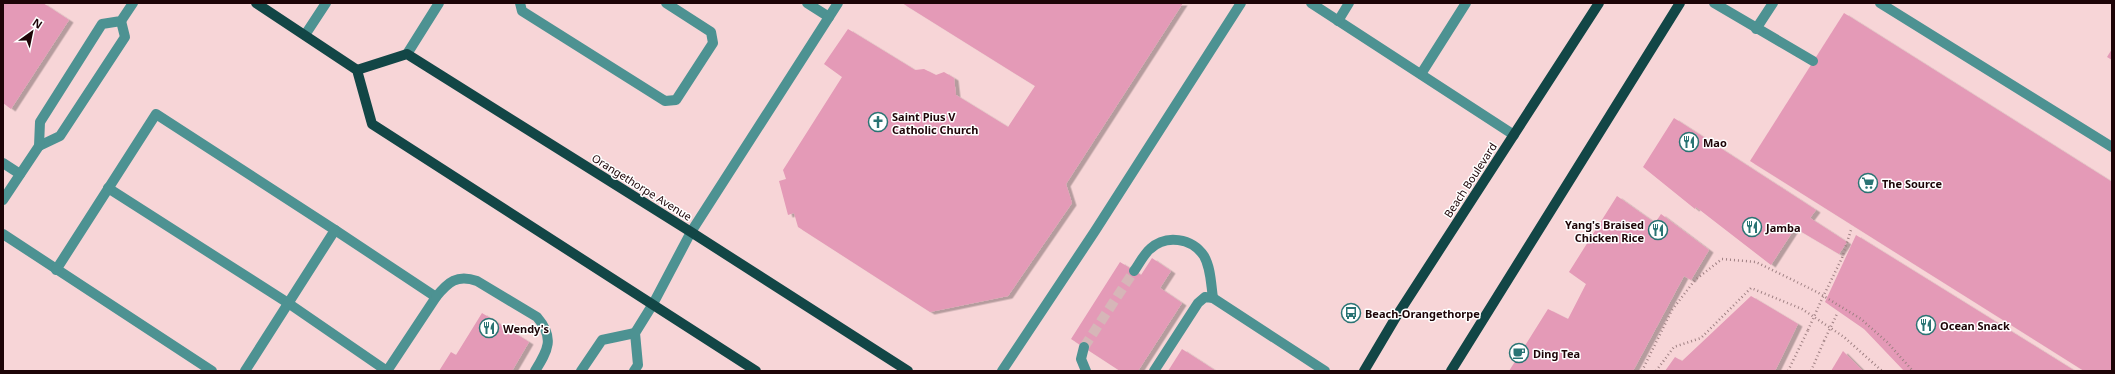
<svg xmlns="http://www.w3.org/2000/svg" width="2115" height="374" viewBox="0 0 2115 374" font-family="'Noto Sans',sans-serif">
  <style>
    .building { fill: #e49ab7; filter: url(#shadow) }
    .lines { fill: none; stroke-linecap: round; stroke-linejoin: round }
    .minor-tunnel { stroke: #d6b6b8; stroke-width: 10; stroke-dasharray: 10 5; stroke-linecap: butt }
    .path { stroke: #9f8083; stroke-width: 2.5; stroke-dasharray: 1 3; stroke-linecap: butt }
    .minor { stroke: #4d9292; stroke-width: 10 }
    .major { stroke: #124646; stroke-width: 10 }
    .path-bridge { stroke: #9f8083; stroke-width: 2.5; stroke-dasharray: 1 3; stroke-linecap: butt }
    .labels { text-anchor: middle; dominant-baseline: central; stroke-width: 3; stroke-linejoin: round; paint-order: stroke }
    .poi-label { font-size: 11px; font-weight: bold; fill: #1d0407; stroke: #fff; text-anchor: start }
    .street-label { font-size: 11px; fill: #1d0407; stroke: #fff }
  </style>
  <defs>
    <filter id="shadow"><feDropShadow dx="4.5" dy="2.5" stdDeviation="0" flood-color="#0004"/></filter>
  </defs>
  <rect width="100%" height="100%" fill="#f7d5d7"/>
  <g class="building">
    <polygon points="3,3 43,3 69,20 11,109 3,103"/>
    <polygon points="902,3 1183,3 1066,184 1072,203 1008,296 930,312 798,227 794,213 788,215 779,181 786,179 783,170 842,77 824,64 848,29 915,70 924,69 936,75 944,72 954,78 956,95 1008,127 1035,86"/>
    <polygon points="1844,13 2112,182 2112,371 2084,371 1750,161"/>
    <polygon points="2112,49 2112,60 2107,57"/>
    <polygon points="1674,118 1816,210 1810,218 1847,242 1839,254 1795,228 1771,265 1696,207 1695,209 1643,167"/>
    <polygon points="1617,196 1655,223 1661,214 1709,250 1691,280 1684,276 1633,371 1509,371 1548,309 1568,319 1586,284 1569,272"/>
    <polygon points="1856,235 2075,371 1904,371 1864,329 1825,302"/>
    <polygon points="1152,258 1171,271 1160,288 1182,303 1138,371 1120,371 1071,339 1120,262 1141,275"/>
    <polygon points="1751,296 1798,324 1775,371 1665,371 1675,357 1682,361"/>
    <polygon points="482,313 529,342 512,371 439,371 451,352 456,355"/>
    <polygon points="1182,349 1216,371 1168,371"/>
    <polygon points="1843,351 1863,371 1831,371"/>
  </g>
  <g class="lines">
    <polyline class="minor-tunnel" points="1084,347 1134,271"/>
    <g class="path">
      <polyline points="1821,301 1842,258 1851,230"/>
      <polyline points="1642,371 1672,310 1695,280 1722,259 1756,262 1817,292 1861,319 1887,342 1913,371"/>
      <polyline points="1656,371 1674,347 1701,338 1751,288 1802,309 1844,337 1882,371"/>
      <polyline points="1788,371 1808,330"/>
      <polyline points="1811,371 1824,341"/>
    </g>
    <g class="minor">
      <polyline points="520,3 522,11 665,101 676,100 713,43 711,32 666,3"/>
      <polyline points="807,3 829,17"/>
      <polyline points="1311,3 1514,135"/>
      <polyline points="1714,3 1813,61"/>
      <polyline points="1880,3 2112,147"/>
      <polyline points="1338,21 1349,3"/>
      <polyline points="1756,29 1773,3"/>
      <polyline points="305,35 326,3"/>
      <polyline points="407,54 439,3"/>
      <polyline points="1421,74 1466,3"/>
      <polyline points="39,146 60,136 125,37 121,21"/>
      <polyline points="3,163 20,174"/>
      <polyline points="108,188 288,303 387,371 436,297 335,230"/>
      <polyline points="3,200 39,146 40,122 102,24 121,21 133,3"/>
      <polyline points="3,234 212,371"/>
      <polyline points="56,270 156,114 335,230 245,371"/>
      <path d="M1134,271C1139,264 1144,254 1150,249C1166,234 1192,238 1204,256C1211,268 1211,285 1213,298"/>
      <path d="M436,297C448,282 457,274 477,281L537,317C555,338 548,350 535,371"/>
      <polyline points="1084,347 1081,359 1086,371"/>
      <polyline points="581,371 602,340 635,333"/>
      <polyline points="634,371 638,365 635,333 653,304 691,232 838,3"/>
      <polyline points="1002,371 1095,231 1241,3"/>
      <polyline points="1154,371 1198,303 1205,297 1213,298 1325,371"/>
    </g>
    <g class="major">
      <polyline points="256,3 357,70 372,124 756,371"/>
      <polyline points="357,70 407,54 691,232 908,371"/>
      <polyline points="1364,371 1396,317 1599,3"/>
      <polyline points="1451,371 1680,3"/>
    </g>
    <g class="path-bridge">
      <polyline points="1808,330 1821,301"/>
      <polyline points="1824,341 1837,314"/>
    </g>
  </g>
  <defs>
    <symbol id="church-ring" viewBox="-11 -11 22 22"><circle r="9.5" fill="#fff" stroke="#2a7474" stroke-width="1.5"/><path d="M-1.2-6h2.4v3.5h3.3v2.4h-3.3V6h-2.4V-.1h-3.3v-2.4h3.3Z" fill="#2a7474"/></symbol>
    <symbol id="restaurant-ring" viewBox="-11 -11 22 22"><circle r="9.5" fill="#fff" stroke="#2a7474" stroke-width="1.5"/><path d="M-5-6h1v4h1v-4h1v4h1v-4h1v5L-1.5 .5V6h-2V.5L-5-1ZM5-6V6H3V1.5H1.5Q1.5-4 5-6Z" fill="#2a7474"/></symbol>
    <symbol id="supermarket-ring" viewBox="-11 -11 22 22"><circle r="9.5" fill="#fff" stroke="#2a7474" stroke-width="1.5"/><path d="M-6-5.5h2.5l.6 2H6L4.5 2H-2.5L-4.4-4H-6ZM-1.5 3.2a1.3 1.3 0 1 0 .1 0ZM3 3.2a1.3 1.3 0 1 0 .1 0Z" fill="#2a7474"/></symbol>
    <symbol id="bus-ring" viewBox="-11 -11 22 22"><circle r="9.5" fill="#fff" stroke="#2a7474" stroke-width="1.5"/><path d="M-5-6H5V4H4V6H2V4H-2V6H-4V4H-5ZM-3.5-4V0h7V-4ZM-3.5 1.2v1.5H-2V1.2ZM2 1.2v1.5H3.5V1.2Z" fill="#2a7474"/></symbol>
    <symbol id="cafe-ring" viewBox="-11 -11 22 22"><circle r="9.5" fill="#fff" stroke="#2a7474" stroke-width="1.5"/><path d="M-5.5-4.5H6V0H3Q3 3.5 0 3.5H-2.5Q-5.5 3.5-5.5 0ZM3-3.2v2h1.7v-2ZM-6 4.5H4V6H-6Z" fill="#2a7474"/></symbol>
  </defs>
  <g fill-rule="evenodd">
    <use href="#church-ring" x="867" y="111" width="22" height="22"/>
    <use href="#restaurant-ring" x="1678" y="131" width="22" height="22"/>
    <use href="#supermarket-ring" x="1857" y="172" width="22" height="22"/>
    <use href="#restaurant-ring" x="1741" y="216" width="22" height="22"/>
    <use href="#restaurant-ring" x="1647" y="219" width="22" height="22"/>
    <use href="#bus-ring" x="1340" y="302" width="22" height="22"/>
    <use href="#restaurant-ring" x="1915" y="314" width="22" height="22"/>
    <use href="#restaurant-ring" x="478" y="317" width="22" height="22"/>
    <use href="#cafe-ring" x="1508" y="342" width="22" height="22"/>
  </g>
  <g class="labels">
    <g class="poi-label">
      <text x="892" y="116">Saint Pius V<tspan x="892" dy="13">Catholic Church</tspan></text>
      <text x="1703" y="142">Mao</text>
      <text x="1882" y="183">The Source</text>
      <text x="1644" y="224" text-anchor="end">Yang's Braised<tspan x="1644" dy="13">Chicken Rice</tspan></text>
      <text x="1766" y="227">Jamba</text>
      <text x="1365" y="313">Beach-Orangethorpe</text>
      <text x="1940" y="325">Ocean Snack</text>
      <text x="503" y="328">Wendy's</text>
      <text x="1533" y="353">Ding Tea</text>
    </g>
    <g class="street-label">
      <text transform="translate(1470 180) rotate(-57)">Beach Boulevard</text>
      <text transform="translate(642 187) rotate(32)">Orangethorpe Avenue</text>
    </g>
  </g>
  <rect width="2115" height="374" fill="none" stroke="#1d0407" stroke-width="8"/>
  <g transform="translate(32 32) rotate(33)" stroke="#ffffff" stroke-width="3" paint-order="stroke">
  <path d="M0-3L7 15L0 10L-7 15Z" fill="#1d0407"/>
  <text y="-6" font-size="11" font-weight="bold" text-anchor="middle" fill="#1d0407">N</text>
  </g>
</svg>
